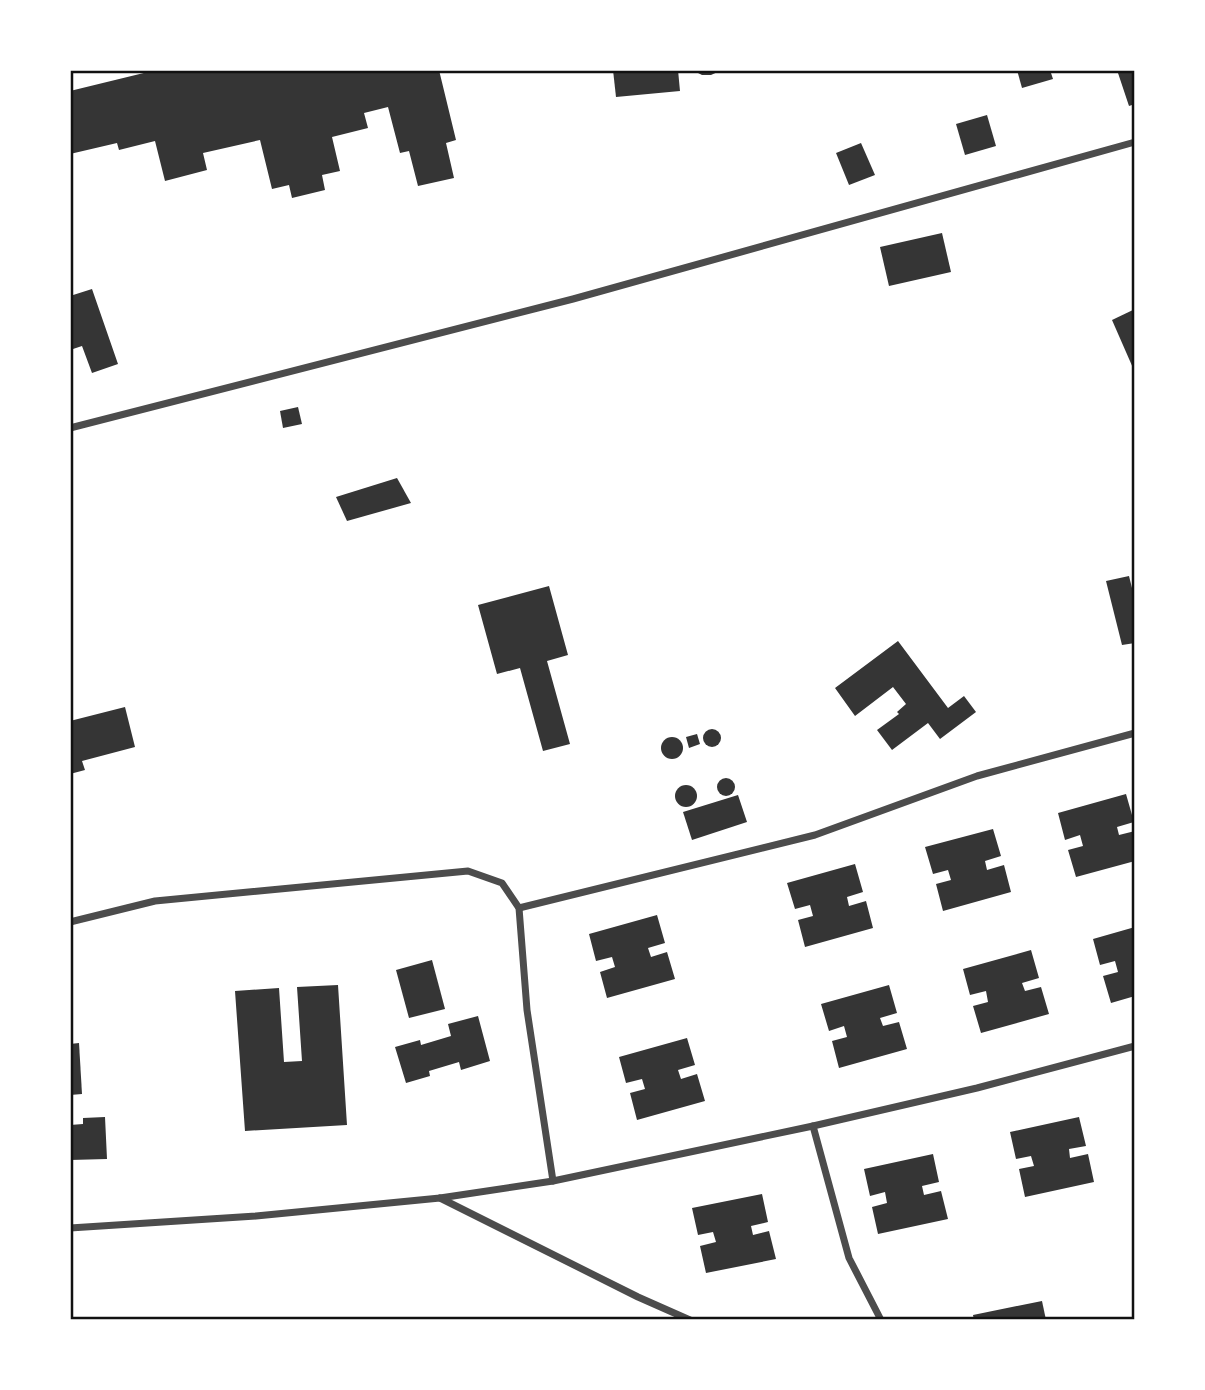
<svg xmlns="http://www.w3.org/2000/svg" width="1205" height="1390" viewBox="0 0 1205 1390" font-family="'Space Grotesk',sans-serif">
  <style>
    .building { fill: #353535 }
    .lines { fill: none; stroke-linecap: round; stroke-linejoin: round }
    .minor { stroke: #4c4c4c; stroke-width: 7 }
    .neatline { fill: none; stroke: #111; stroke-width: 2.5 }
  </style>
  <rect width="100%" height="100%" fill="#fff"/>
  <g class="building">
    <polygon points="156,70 439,70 456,140 446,143 454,178 418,186 409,151 400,153 388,107 364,113 368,128 332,137 340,171 322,175 325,190 292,198 289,185 272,189 260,140 203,153 207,170 165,181 155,141 119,150 117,143 70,154 70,91"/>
    <polygon points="613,70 678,70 680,91 616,97"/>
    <polygon points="692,70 722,70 711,75 702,75"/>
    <polygon points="1017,70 1050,70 1053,79 1022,88"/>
    <polygon points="1117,70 1135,70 1135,104 1129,106"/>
    <polygon points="987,115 996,146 965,155 956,124"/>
    <polygon points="861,143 875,175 849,185 836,153"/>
    <polygon points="942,233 951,272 889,286 880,247"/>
    <polygon points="92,289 118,364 92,373 82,346 70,350 70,296"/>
    <polygon points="1135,309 1135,367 1133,368 1112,320"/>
    <polygon points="298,407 302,424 283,428 280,411"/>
    <polygon points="397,478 411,503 347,521 336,497"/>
    <polygon points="1129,576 1135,600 1135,643 1122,645 1106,581"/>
    <polygon points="549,586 568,655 547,661 570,744 543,751 520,668 497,674 478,605"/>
    <polygon points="898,641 948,708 964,696 976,712 940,739 928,723 892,750 877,730 899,714 897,712 906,704 893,687 855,716 835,688"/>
    <polygon points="125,707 135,747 82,761 85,770 70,774 70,721"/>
    <circle cx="712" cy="738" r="9"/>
    <polygon points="697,734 700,744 689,748 686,737"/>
    <circle cx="672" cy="748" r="11"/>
    <circle cx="726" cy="787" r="9"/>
    <circle cx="686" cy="796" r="11"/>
    <polygon points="1126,794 1134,822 1117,827 1119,835 1135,831 1135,861 1076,877 1068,850 1083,846 1080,835 1065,840 1058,813"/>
    <polygon points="738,795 747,822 692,840 683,812"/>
    <polygon points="993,829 1001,856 985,861 987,870 1004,865 1011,892 943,911 936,884 951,880 948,870 933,874 925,847"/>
    <polygon points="855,864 863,892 847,897 849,906 866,901 873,928 805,947 798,920 813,916 810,905 795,909 787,883"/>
    <polygon points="657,915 665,943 648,948 651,957 667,952 675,979 607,998 600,972 615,967 612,957 596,961 589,934"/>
    <polygon points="1135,927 1135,996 1111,1003 1103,976 1118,972 1115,961 1100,965 1093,939"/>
    <polygon points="1031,950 1039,978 1022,983 1025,991 1041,987 1049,1014 981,1033 973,1006 988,1002 986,991 970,995 963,969"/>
    <polygon points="432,960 445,1009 409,1018 396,970"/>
    <polygon points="338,985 347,1125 245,1131 235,991 279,988 284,1062 302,1061 297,987"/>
    <polygon points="889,985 897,1013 880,1018 883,1026 899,1022 907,1049 839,1068 832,1041 847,1037 844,1026 829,1031 821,1004"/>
    <polygon points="478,1016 490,1061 461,1070 459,1062 429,1071 430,1076 406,1083 395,1047 420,1040 421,1045 451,1036 448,1024"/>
    <polygon points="687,1038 695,1065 678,1070 681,1079 697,1074 705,1101 637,1120 630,1093 645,1089 642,1079 626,1083 619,1057"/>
    <polygon points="79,1043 82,1094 70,1095 70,1044"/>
    <polygon points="105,1117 107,1159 70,1160 70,1125 83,1124 83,1118"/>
    <polygon points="1079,1117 1086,1146 1069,1149 1070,1158 1088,1154 1094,1182 1025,1197 1019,1169 1034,1166 1031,1156 1016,1159 1010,1132"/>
    <polygon points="933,1154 939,1182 922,1186 924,1195 941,1191 948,1219 878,1234 872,1207 887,1203 885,1192 870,1196 864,1169"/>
    <polygon points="762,1194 768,1222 751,1226 753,1235 769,1231 776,1259 706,1273 700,1246 716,1242 713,1232 698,1235 692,1208"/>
    <polygon points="1042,1301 1046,1320 974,1320 973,1315"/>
  </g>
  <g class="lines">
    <g class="minor">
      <polyline points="70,428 573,299 1135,142"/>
      <polyline points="519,908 815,835 977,776 1135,733"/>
      <polyline points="70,922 155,901 468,871 502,883 519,908 527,1010 553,1181"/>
      <polyline points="813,1126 849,1258 881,1320"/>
      <polyline points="440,1198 638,1297 690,1320"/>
      <polyline points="70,1228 256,1216 440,1198 553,1181 813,1126 977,1088 1135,1046"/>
    </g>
  </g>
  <rect width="1205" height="1390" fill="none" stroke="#ffffff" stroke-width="144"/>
  <rect x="72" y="72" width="1061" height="1246" class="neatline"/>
</svg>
